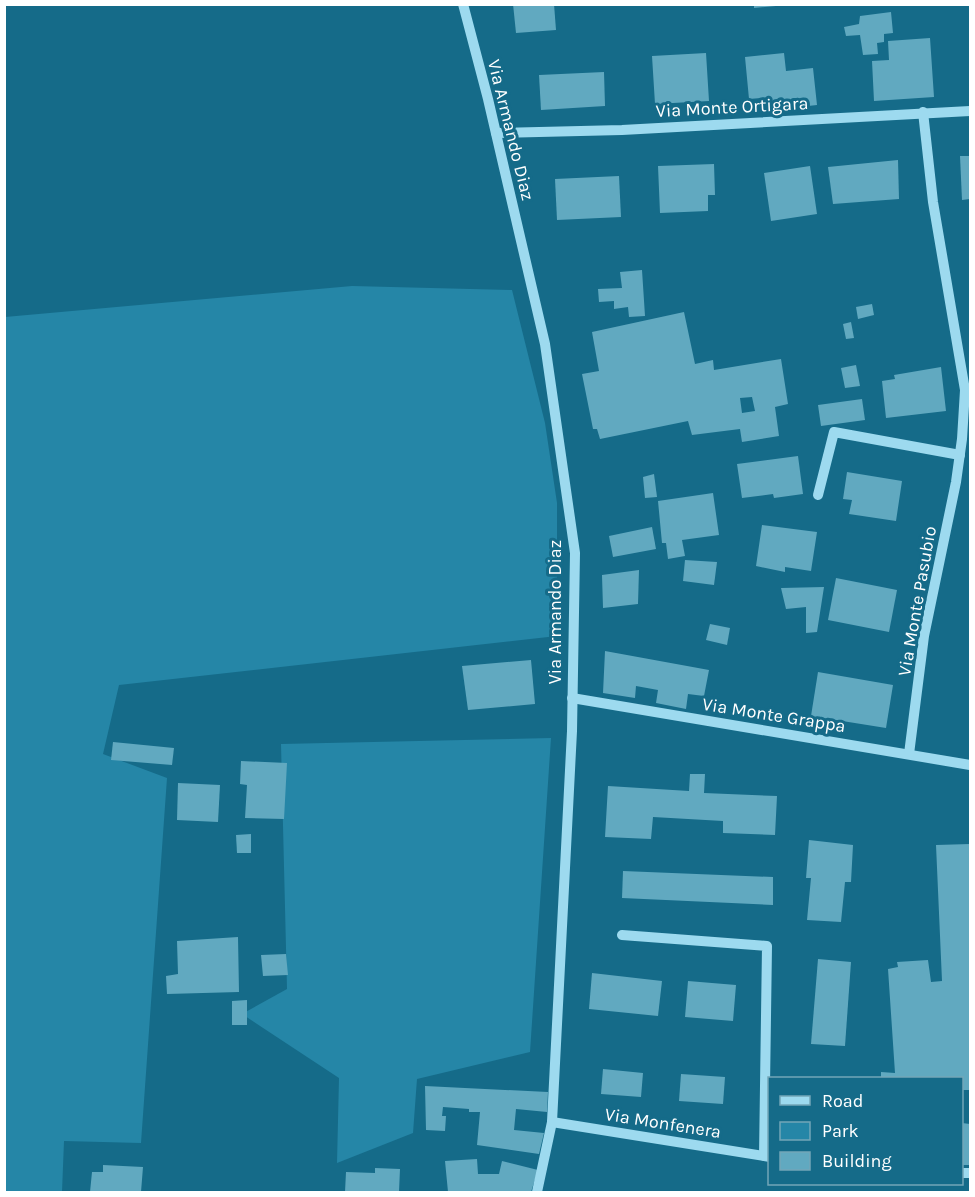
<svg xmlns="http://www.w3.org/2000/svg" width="975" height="1197" viewBox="0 0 975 1197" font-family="Karla,sans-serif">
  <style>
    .green { fill: #2586a7 }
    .building { fill: #61a9c0; fill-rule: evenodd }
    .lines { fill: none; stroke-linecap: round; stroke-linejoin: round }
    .minor { stroke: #9ddaef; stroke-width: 10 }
    .labels { text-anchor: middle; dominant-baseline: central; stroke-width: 6; stroke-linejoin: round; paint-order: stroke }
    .street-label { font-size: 18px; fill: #fff; stroke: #156b89 }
  </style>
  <rect width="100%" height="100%" fill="#156b89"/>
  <g class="green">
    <polygon points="352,286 512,290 545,423 557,503 557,636 119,685 103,754 167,778 141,1143 64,1141 62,1192 5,1192 5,317"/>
    <polygon points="551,738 530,1052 417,1079 413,1133 337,1163 339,1078 242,1014 287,989 281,744"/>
  </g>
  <g class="building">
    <polygon points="513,4 554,4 556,30 516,33"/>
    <polygon points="754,4 775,4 776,6 754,8"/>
    <polygon points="891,12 893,33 884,34 884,42 877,43 878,54 863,55 860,35 846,36 844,27 859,24 860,16"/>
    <polygon points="930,38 934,97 874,101 872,61 889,60 888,41"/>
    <polygon points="706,53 709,101 655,104 652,56"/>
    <polygon points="784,53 786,71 813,68 817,105 772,110 771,97 749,99 745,57"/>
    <polygon points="604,72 605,106 541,110 539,75"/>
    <polygon points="960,156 970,156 970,199 962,200"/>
    <polygon points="898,160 899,199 833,204 828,167"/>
    <polygon points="714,164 715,195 708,195 708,211 660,213 658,166"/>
    <polygon points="810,166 817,214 771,221 764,173"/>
    <polygon points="619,176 621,217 557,220 555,179"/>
    <polygon points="642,270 645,316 629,317 628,307 614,309 614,301 599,302 598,289 622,288 620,272"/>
    <polygon points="872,304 874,315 858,319 856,307"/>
    <path d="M684,312L695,364L713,360L714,370L781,359L788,404L775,407L779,436L742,442L740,429L692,435L688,421L600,439L597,429H593L582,374L599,371L592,332ZM752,397L755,411L742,413L740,398Z"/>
    <polygon points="851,322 854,338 846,339 843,324"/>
    <polygon points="856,365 860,386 845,388 841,368"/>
    <polygon points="941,367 946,411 886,418 882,381 895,379 894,375"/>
    <polygon points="862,399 865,420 821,426 818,405"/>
    <polygon points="798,456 803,494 774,498 773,494 742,498 737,464"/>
    <polygon points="847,472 902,481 896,521 849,514 852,500 843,499"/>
    <polygon points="654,474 657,497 645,498 643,477"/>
    <polygon points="713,493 719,535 682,540 685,556 668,559 666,543 662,543 658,501"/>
    <polygon points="762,525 817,532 811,571 785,567 785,572 756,566"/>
    <polygon points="652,527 656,549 613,557 609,536"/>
    <polygon points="685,560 717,562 714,585 683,581"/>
    <polygon points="639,570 638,604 603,608 602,575"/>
    <polygon points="836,578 897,590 889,632 828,620"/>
    <polygon points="824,587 817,632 806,633 806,607 786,609 781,588"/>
    <polygon points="710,624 730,628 727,645 706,640"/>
    <polygon points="605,651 709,670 704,696 688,694 686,709 656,703 658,690 636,686 635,698 603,693"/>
    <polygon points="531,660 535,704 468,710 462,666"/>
    <polygon points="818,672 893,685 886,728 811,716"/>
    <polygon points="113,742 174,748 172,765 111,760"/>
    <polygon points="241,761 287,763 284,819 245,818 247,785 240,784"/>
    <polygon points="690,774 705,774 704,793 777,796 775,835 723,833 723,821 653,817 651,839 605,837 608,786 689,791"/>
    <polygon points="178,783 220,785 218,822 177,820"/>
    <polygon points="251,834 251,853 237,853 236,835"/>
    <polygon points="809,840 853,845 851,882 845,882 841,922 807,920 811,878 806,878"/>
    <polygon points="970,844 970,1090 962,1090 962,1078 881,1078 881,1072 895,1073 888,969 898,967 897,962 928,960 931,982 942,981 936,845"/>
    <polygon points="623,871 773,877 773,905 622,898"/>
    <polygon points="238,937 239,992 167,994 166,976 178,974 177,941"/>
    <polygon points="286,954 288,975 263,976 261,955"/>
    <polygon points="818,959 851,962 845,1046 811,1044"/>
    <polygon points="592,973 662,981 658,1016 589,1009"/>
    <polygon points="688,981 736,985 733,1021 685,1017"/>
    <polygon points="247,1000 247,1025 232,1025 232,1001"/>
    <polygon points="603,1069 643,1073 641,1097 601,1094"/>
    <polygon points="681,1074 725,1077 723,1104 679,1101"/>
    <polygon points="425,1086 548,1092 547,1112 516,1109 514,1130 544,1133 539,1154 477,1145 480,1112 469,1112 469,1109 443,1107 442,1116 446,1116 445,1131 426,1130"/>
    <polygon points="962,1123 970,1124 970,1165 962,1165"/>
    <polygon points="477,1159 478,1174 499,1174 502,1161 538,1170 531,1192 448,1192 445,1161"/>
    <polygon points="103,1165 143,1167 141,1192 90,1192 92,1172 103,1172"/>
    <polygon points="375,1168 400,1169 399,1192 345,1192 346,1172 375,1173"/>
  </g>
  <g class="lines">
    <g class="minor">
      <polyline points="463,4 488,99 545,344 575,553 572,731 552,1122 537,1192"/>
      <polyline points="496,133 622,130 970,111"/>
      <polyline points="818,495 834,432 960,455"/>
      <polyline points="572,698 970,765"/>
      <polyline points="909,754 924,636 956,482 962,439 965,390 933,202 923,112"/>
      <polyline points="622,935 767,946 764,1156"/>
      <polyline points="552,1122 770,1157"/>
      <polyline points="962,1173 970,1173"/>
    </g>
  </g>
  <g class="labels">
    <g class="street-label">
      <text transform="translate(732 107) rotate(-3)">Via Monte Ortigara</text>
      <text transform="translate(511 130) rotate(76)">Via Armando Diaz</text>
      <text transform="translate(917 601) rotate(-80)">Via Monte Pasubio</text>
      <text transform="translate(555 612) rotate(-90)">Via Armando Diaz</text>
      <text transform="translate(774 715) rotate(9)">Via Monte Grappa</text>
      <text transform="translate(663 1123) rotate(9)">Via Monfenera</text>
    </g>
  </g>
  <rect width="975" height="1197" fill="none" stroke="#ffffff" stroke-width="12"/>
  <rect x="768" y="1077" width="195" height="108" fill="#156b89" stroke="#73a6b8" stroke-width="1.5"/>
  <rect x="780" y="1096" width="30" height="9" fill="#9ddaef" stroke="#73a6b8" stroke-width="1.5"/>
  <text x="822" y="1107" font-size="18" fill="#ffffff">Road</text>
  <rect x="780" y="1122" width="30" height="18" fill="#2586a7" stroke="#73a6b8" stroke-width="1.5"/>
  <text x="822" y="1137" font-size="18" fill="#ffffff">Park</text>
  <rect x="780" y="1152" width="30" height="18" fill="#61a9c0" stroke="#73a6b8" stroke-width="1.5"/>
  <text x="822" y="1167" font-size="18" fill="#ffffff">Building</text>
</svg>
